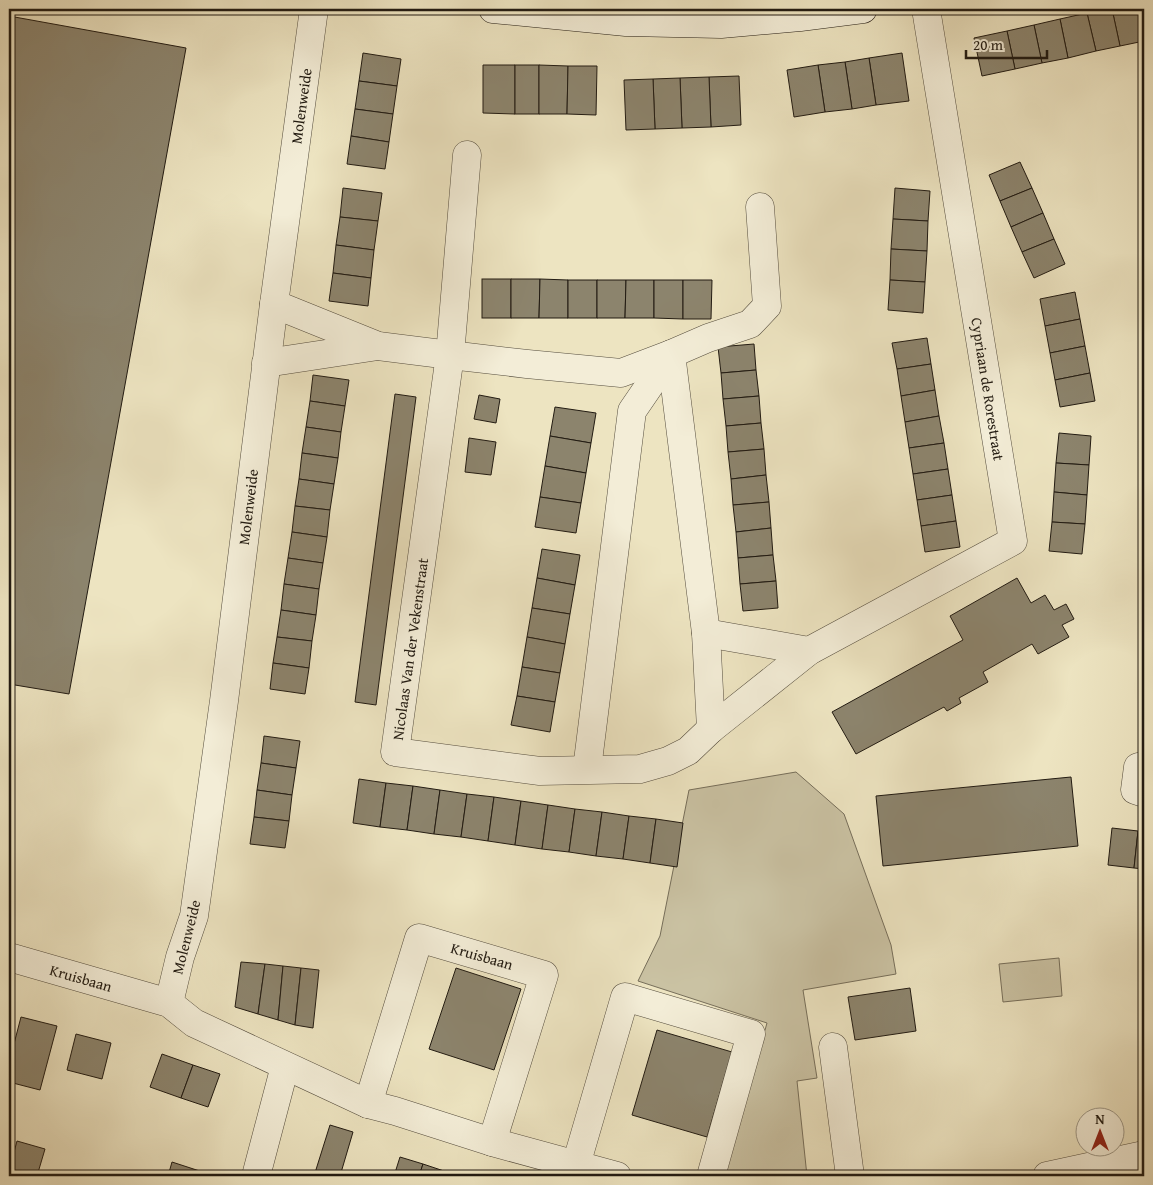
<svg xmlns="http://www.w3.org/2000/svg" width="1153" height="1185" viewBox="0 0 1153 1185" font-family="'Gentium Book Plus',serif">
  <style>
    .green { fill: #cac2a3; stroke: #766e5a }
    .building { fill: #8c846d; stroke: #221b12 }
    .lines { fill: none; stroke-linecap: round; stroke-linejoin: round }
    .street-casing { stroke: #554d3e; stroke-width: 29 }
    .secondary-casing { stroke: #221b12; stroke-width: 29 }
    .street { stroke: #f3edd7; stroke-width: 28 }
    .secondary { stroke: #f3edd7; stroke-width: 28 }
    .labels { text-anchor: middle; dominant-baseline: central; stroke-width: 4; stroke-linejoin: round; paint-order: stroke }
    .street-label { font-size: 15px; fill: #221b12; stroke: #f3edd7 }
  </style>
  <rect width="100%" height="100%" fill="#ede4c1"/>
  <filter id="stains"><feTurbulence type="fractalNoise" baseFrequency=".004" numOctaves="4"/><feColorMatrix values="0 0 0 0 .2 0 0 0 0 .09 0 0 0 0 .02 0 0 0 .5 -.17"/></filter>
  <radialGradient id="worn" r=".72"><stop offset=".6" stop-color="#630" stop-opacity="0"/><stop offset="1" stop-color="#630" stop-opacity=".3"/></radialGradient>
  <g class="green">
    <polygon points="796,772 844,814 891,945 896,974 803,990 817,1078 797,1081 807,1176 724,1176 767,1023 638,981 660,936 689,790"/>
    <polygon points="1059,958 1062,996 1003,1002 999,964"/>
  </g>
  <g class="building">
    <polygon points="1112,9 1140,9 1144,26 1144,41 1120,46"/>
    <polygon points="1112,9 1120,46 1096,51 1087,13"/>
    <polygon points="1087,13 1096,51 1068,58 1060,19"/>
    <polygon points="9,16 186,48 69,694 9,684"/>
    <polygon points="1060,19 1068,58 1042,63 1034,25"/>
    <polygon points="1034,25 1042,63 1015,69 1007,31"/>
    <polygon points="1007,31 1015,69 982,76 974,38"/>
    <polygon points="363,53 401,59 397,86 359,81"/>
    <polygon points="902,53 909,101 876,105 869,58"/>
    <polygon points="869,58 876,105 852,109 845,62"/>
    <polygon points="845,62 852,109 825,112 818,65"/>
    <polygon points="483,65 515,65 515,114 483,113"/>
    <rect x="515" y="65" width="24" height="49"/>
    <polygon points="539,65 568,66 567,114 539,114"/>
    <polygon points="818,65 825,112 794,117 787,70"/>
    <polygon points="568,66 597,66 596,115 567,114"/>
    <polygon points="739,76 741,125 711,127 709,77"/>
    <polygon points="709,77 711,127 682,128 680,78"/>
    <polygon points="680,78 682,128 655,129 653,79"/>
    <polygon points="653,79 655,129 626,130 624,80"/>
    <polygon points="359,81 397,86 393,114 355,109"/>
    <polygon points="355,109 393,114 389,142 351,136"/>
    <polygon points="351,136 389,142 385,169 347,164"/>
    <polygon points="1020,162 1032,188 1000,201 989,175"/>
    <polygon points="343,188 382,193 378,221 340,217"/>
    <polygon points="895,188 930,191 928,221 893,219"/>
    <polygon points="1032,188 1043,213 1011,227 1000,201"/>
    <polygon points="1043,213 1054,239 1022,252 1011,227"/>
    <polygon points="340,217 378,221 374,250 336,245"/>
    <polygon points="893,219 928,221 927,251 891,249"/>
    <polygon points="1054,239 1065,264 1034,278 1022,252"/>
    <polygon points="336,245 374,250 371,278 333,273"/>
    <polygon points="891,249 927,251 925,282 890,280"/>
    <polygon points="333,273 371,278 368,306 329,301"/>
    <rect x="482" y="279" width="29" height="39"/>
    <polygon points="511,279 540,279 539,318 511,318"/>
    <polygon points="540,279 568,280 568,318 539,318"/>
    <rect x="568" y="280" width="29" height="38"/>
    <polygon points="597,280 626,280 625,318 597,318"/>
    <polygon points="626,280 654,280 654,318 625,318"/>
    <polygon points="654,280 683,280 683,319 654,318"/>
    <polygon points="683,280 712,280 711,319 683,319"/>
    <polygon points="890,280 925,282 923,313 888,310"/>
    <polygon points="1075,292 1080,319 1045,326 1040,299"/>
    <polygon points="1080,319 1085,346 1050,353 1045,326"/>
    <polygon points="927,338 931,364 897,369 892,343"/>
    <polygon points="754,344 756,370 721,373 718,347"/>
    <polygon points="1085,346 1090,373 1055,380 1050,353"/>
    <polygon points="931,364 935,390 901,396 897,369"/>
    <polygon points="756,370 759,396 723,399 721,373"/>
    <polygon points="1090,373 1095,401 1060,407 1055,380"/>
    <polygon points="313,375 349,380 345,406 310,401"/>
    <polygon points="935,390 939,416 905,422 901,396"/>
    <polygon points="395,394 416,397 376,705 355,702"/>
    <polygon points="479,395 500,399 496,423 474,419"/>
    <polygon points="759,396 761,423 726,426 723,399"/>
    <polygon points="310,401 345,406 341,432 306,427"/>
    <polygon points="555,407 596,413 591,443 550,436"/>
    <polygon points="939,416 944,443 909,448 905,422"/>
    <polygon points="761,423 764,449 728,452 726,426"/>
    <polygon points="306,427 341,432 338,458 302,453"/>
    <polygon points="1059,433 1091,436 1089,465 1056,463"/>
    <polygon points="550,436 591,443 586,473 545,466"/>
    <polygon points="469,438 496,442 491,475 465,472"/>
    <polygon points="944,443 948,469 913,474 909,448"/>
    <polygon points="764,449 766,475 731,479 728,452"/>
    <polygon points="302,453 338,458 334,484 299,479"/>
    <polygon points="1056,463 1089,465 1087,495 1054,492"/>
    <polygon points="545,466 586,473 581,503 540,497"/>
    <polygon points="948,469 952,495 917,500 913,474"/>
    <polygon points="766,475 769,502 733,505 731,479"/>
    <polygon points="299,479 334,484 330,510 295,506"/>
    <polygon points="1054,492 1087,495 1085,524 1052,522"/>
    <polygon points="952,495 956,521 921,526 917,500"/>
    <polygon points="540,497 581,503 576,533 535,527"/>
    <polygon points="769,502 771,528 736,532 733,505"/>
    <polygon points="295,506 330,510 327,537 292,532"/>
    <polygon points="956,521 960,547 925,552 921,526"/>
    <polygon points="1052,522 1085,524 1082,554 1049,551"/>
    <polygon points="771,528 773,555 738,558 736,532"/>
    <polygon points="292,532 327,537 323,563 288,558"/>
    <polygon points="542,549 580,555 575,585 537,578"/>
    <polygon points="773,555 776,581 740,584 738,558"/>
    <polygon points="288,558 323,563 319,589 284,584"/>
    <polygon points="537,578 575,585 570,614 532,608"/>
    <polygon points="1017,578 1031,603 1045,595 1054,610 1066,604 1074,619 1062,625 1069,637 1038,654 1032,644 983,672 988,682 959,698 961,703 947,711 944,707 856,754 832,712 963,640 950,616"/>
    <polygon points="776,581 778,608 743,611 740,584"/>
    <polygon points="284,584 319,589 316,615 281,610"/>
    <polygon points="532,608 570,614 565,644 527,637"/>
    <polygon points="281,610 316,615 312,641 277,637"/>
    <polygon points="277,637 312,641 309,668 273,663"/>
    <polygon points="527,637 565,644 560,673 522,667"/>
    <polygon points="273,663 309,668 305,694 270,689"/>
    <polygon points="522,667 560,673 555,702 517,696"/>
    <polygon points="517,696 555,702 550,732 511,725"/>
    <polygon points="264,736 300,741 296,768 261,763"/>
    <polygon points="261,763 296,768 292,795 257,790"/>
    <polygon points="1071,777 1078,846 883,866 876,796"/>
    <polygon points="359,779 386,783 380,827 353,823"/>
    <polygon points="386,783 413,786 407,830 380,827"/>
    <polygon points="413,786 440,790 434,834 407,830"/>
    <polygon points="257,790 292,795 289,821 254,817"/>
    <polygon points="440,790 467,794 461,837 434,834"/>
    <polygon points="467,794 494,797 488,841 461,837"/>
    <polygon points="494,797 521,801 515,845 488,841"/>
    <polygon points="521,801 548,805 542,849 515,845"/>
    <polygon points="548,805 575,809 569,852 542,849"/>
    <polygon points="575,809 602,812 596,856 569,852"/>
    <polygon points="602,812 629,816 623,859 596,856"/>
    <polygon points="629,816 656,819 650,863 623,859"/>
    <polygon points="254,817 289,821 285,848 250,844"/>
    <polygon points="656,819 683,823 677,867 650,863"/>
    <polygon points="1112,828 1138,831 1134,868 1108,865"/>
    <polygon points="1138,831 1144,832 1144,869 1134,868"/>
    <polygon points="241,962 265,964 258,1014 235,1007"/>
    <polygon points="265,964 283,966 278,1020 258,1014"/>
    <polygon points="283,966 301,968 295,1025 278,1020"/>
    <polygon points="301,968 319,970 313,1028 295,1025"/>
    <polygon points="456,968 521,989 494,1070 429,1049"/>
    <polygon points="910,988 916,1031 855,1040 848,997"/>
    <polygon points="21,1017 57,1026 40,1090 9,1082 9,1063"/>
    <polygon points="657,1030 732,1052 707,1137 632,1115"/>
    <polygon points="76,1034 111,1043 102,1079 67,1070"/>
    <polygon points="162,1054 193,1065 181,1098 150,1087"/>
    <polygon points="193,1065 220,1074 208,1107 181,1098"/>
    <polygon points="330,1125 353,1132 340,1176 314,1176"/>
    <polygon points="17,1141 45,1149 37,1176 9,1176 9,1171"/>
    <polygon points="400,1157 423,1164 419,1176 394,1176"/>
    <polygon points="172,1162 215,1176 168,1176"/>
    <polygon points="423,1164 447,1172 446,1176 419,1176"/>
  </g>
  <g class="lines">
    <defs>
      <g id="street">
        <polyline points="467,155 450,355 527,364 621,373 671,354 706,633 711,729"/>
        <polyline points="274,304 378,346 450,355 395,752 540,771 640,769 668,761 688,751 711,729 809,651 1013,541 926,9"/>
        <polyline points="266,363 378,346"/>
        <polyline points="706,633 809,651"/>
        <polyline points="1144,766 1138,767 1135,790 1144,793"/>
        <polyline points="587,769 632,411 671,354 708,338 750,324 767,306 760,207"/>
        <polyline points="9,957 169,1003 194,1023 368,1104 395,1111 492,1142 617,1176"/>
        <polyline points="169,1003 180,957 194,916 224,701 274,304 314,9"/>
        <polyline points="833,1047 850,1176"/>
        <polyline points="368,1104 419,938 544,975 492,1142"/>
        <polyline points="576,1165 625,997 751,1034 711,1176"/>
        <polyline points="256,1176 285,1066"/>
        <polyline points="1047,1176 1144,1155"/>
      </g>
      <polyline id="secondary" points="493,9 626,22 721,24 800,17 863,9"/>
    </defs>
    <use href="#street" class="street-casing"/>
    <use href="#secondary" class="secondary-casing"/>
    <use href="#street" class="street"/>
    <use href="#secondary" class="secondary"/>
  </g>
  <g class="labels">
    <g class="street-label">
      <text transform="translate(301 106) rotate(-82)">Molenweide</text>
      <text transform="translate(988 389) rotate(81)">Cypriaan de Rorestraat</text>
      <text transform="translate(248 507) rotate(-83)">Molenweide</text>
      <text transform="translate(410 649) rotate(-82)">Nicolaas Van der Vekenstraat</text>
      <text transform="translate(186 937) rotate(-76)">Molenweide</text>
      <text transform="translate(482 956) rotate(16)">Kruisbaan</text>
      <text transform="translate(81 978) rotate(16)">Kruisbaan</text>
    </g>
  </g>
  <rect width="1153" height="1185" fill="none" stroke="#ede4c1" stroke-width="30"/>
  <rect x="10" y="10" width="1133" height="1165" fill="none" stroke="#221b12" stroke-width="2.5"/>
  <rect x="15" y="15" width="1123" height="1155" fill="none" stroke="#221b12"/>
  <g transform="translate(1100 1132)"><circle r="24" fill="#f3edd7" stroke="#9f9988"/>
  <path d="M0-4L9 19L0 12L-9 19Z" fill="#8f2418"/>
  <text y="-8" font-size="14" font-weight="bold" text-anchor="middle" fill="#221b12">N</text>
  </g>
  <path d="M966 50v8h81v-8" fill="none" stroke="#221b12" stroke-width="2.5"/>
  <text x="973" y="50" font-size="15" fill="#221b12" stroke="#f3edd7" stroke-width="4" paint-order="stroke">20 m</text>
  <rect width="100%" height="100%" filter="url(#stains)"/>
  <rect width="100%" height="100%" fill="url(#worn)"/>
</svg>
